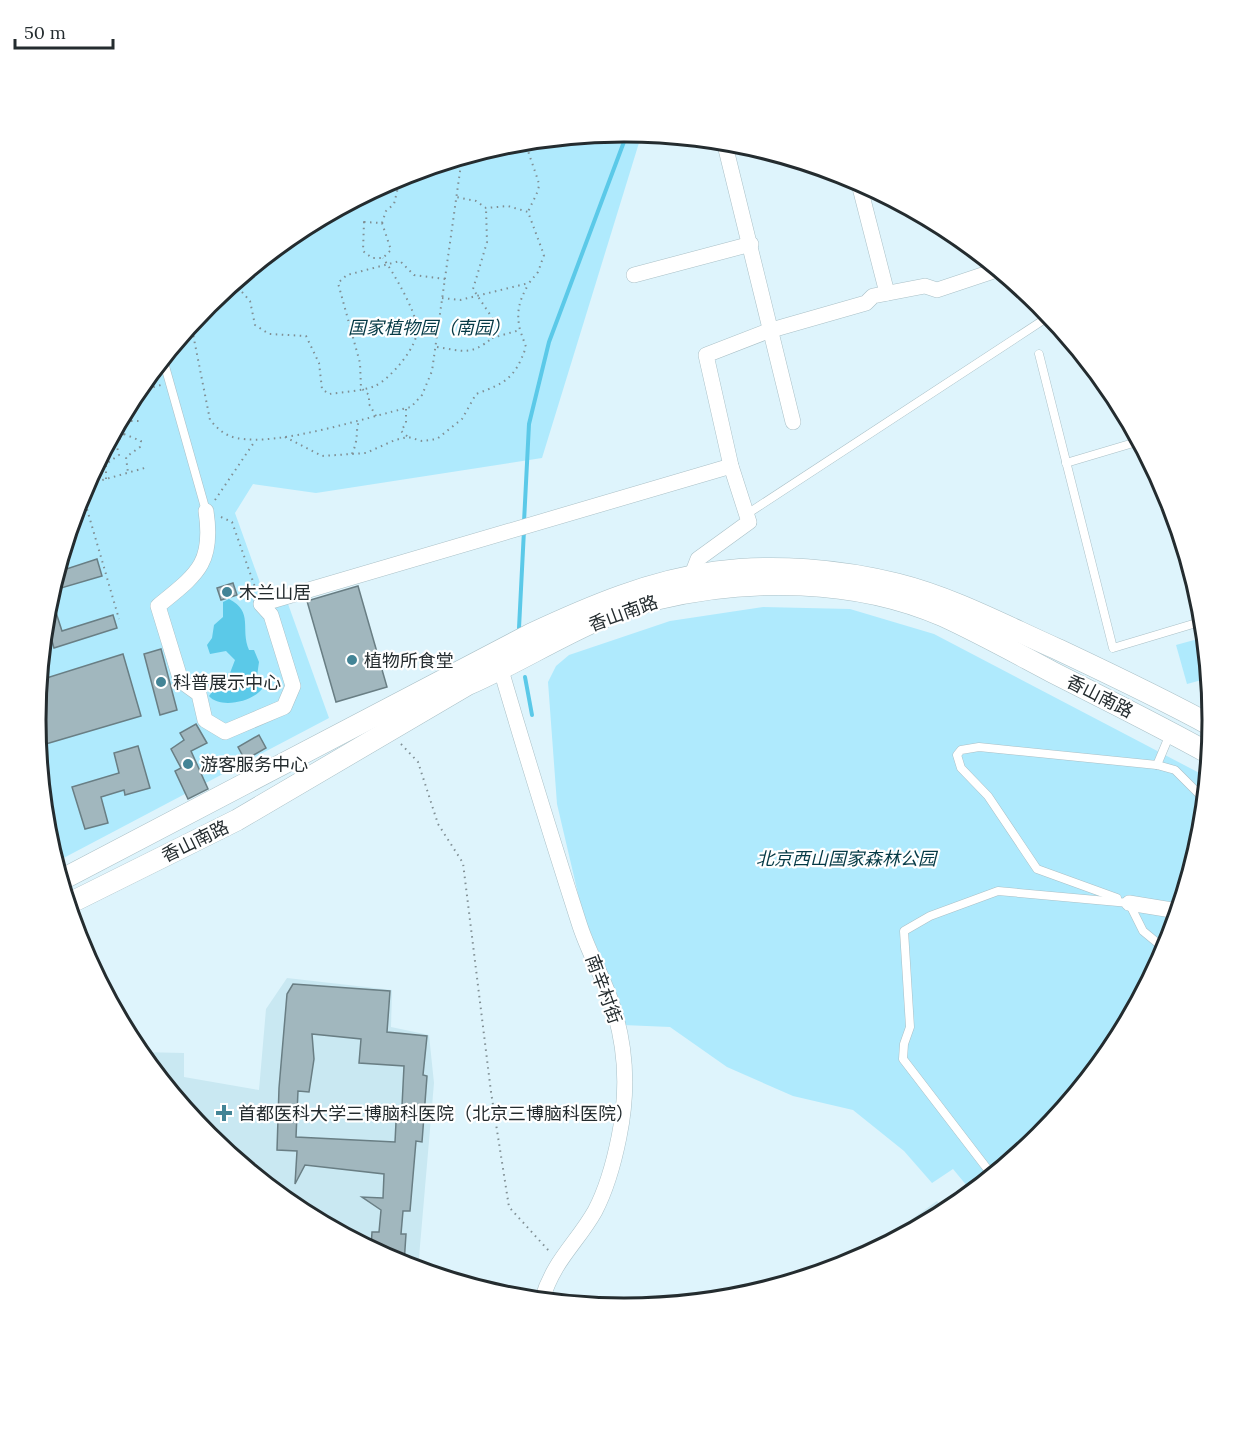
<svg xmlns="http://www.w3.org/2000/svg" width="1249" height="1439" viewBox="0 0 1249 1439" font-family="Lora,'Noto Sans SC',serif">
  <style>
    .built { fill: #c9e8f2 }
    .green { fill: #afeafd }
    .water { fill: #5bc9e8 }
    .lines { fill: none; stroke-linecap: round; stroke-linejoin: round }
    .stream { stroke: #5bc9e8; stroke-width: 4 }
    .building { fill: #a1b7be; stroke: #697e84; stroke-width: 1.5; fill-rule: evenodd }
    .lane-casing { stroke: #aac0c7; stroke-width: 9 }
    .street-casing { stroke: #aac0c7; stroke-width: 16 }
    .secondary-casing { stroke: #aac0c7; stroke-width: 22 }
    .path { stroke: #808f94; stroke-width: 2; stroke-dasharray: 1.5 4.5; stroke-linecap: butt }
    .lane { stroke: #fff; stroke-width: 8 }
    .street { stroke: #fff; stroke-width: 15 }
    .secondary { stroke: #fff; stroke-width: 21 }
    .poi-dot { fill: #438496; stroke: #fff; stroke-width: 2 }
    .labels { text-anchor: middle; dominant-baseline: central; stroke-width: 4.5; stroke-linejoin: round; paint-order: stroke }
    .park-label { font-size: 18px; font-style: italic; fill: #053a46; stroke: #fff }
    .poi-label { font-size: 18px; fill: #242c2f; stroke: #fff; text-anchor: start }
    .street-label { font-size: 18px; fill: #242c2f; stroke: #fff }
    .rim { fill: none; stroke: #242c2f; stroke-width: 3 }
  </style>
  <rect width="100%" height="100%" fill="#def4fc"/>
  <g class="built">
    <polygon points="287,978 392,990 391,1027 429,1035 434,1083 418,1269 399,1263 297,1209 208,1135 140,1052 184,1053 184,1077 259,1090 266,1009"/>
    <polygon points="937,1201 945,1212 894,1239 894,1232"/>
  </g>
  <g class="green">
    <polygon points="625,131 642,133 542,458 316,493 253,484 235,513 264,594 283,590 329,718 56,862 47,834 36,719 47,604 81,494 135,392 209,303 298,230 400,176 510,142"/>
    <polygon points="763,607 850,609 934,634 1207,777 1202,835 1168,945 1114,1047 1040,1136 972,1192 953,1169 932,1183 904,1151 853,1110 793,1096 727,1067 670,1027 623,1025 617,995 583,915 557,804 548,682 556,666 569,655 670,621"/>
    <polygon points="1205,637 1209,678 1187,684 1176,645"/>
  </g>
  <path class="water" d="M229,599C254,612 240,629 249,650H254L259,662L257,676L262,689C252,702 220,709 209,696L216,687V680L230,673L235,660L226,651L210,654L207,645L212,638L214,625L223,617V602Z"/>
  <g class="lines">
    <g class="stream">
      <polyline points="524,522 529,424 549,342 628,131"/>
      <polyline points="519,628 524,530"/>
      <polyline points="525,677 532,715"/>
    </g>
  </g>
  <g class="building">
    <polygon points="97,559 102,576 51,591 57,572"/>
    <polygon points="233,583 237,595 221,600 217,588"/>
    <polygon points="358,586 387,687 336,702 307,601"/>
    <polygon points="50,594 62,631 113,615 117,628 54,648 46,620"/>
    <polygon points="161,649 177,710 160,715 144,654"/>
    <polygon points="123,654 141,716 39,746 36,719 40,680"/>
    <polygon points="196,724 207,743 191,751 208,789 188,799 175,771 181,768 171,749 184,740 180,733"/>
    <polygon points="259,735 266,748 245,760 238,747"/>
    <polygon points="138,746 150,788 125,795 124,790 101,797 108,823 85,829 72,787 119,773 114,753"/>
    <path d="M293,984L390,991L387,1032L427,1036L423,1075L427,1076L422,1142L416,1141L410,1211H403L401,1234H406L404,1264L371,1248L372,1232H379L381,1210L362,1197L383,1198L384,1174L305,1165L295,1184L297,1151L277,1150L279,1088L287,994ZM312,1034L361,1039L359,1063L404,1066L402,1106L393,1109L392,1114L396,1122L395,1142L296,1137L298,1091L309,1092L314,1059Z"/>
  </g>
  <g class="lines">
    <defs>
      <g id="lane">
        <polyline points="1039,354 1113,648 1203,621"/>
        <polyline points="163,359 206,511"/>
        <polyline points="1066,463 1140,441"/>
        <polyline points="747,514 1051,315"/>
        <polyline points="1157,765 1170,734"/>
        <polyline points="1117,898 1037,869 988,796 961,768 957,755 961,750 979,747 1157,765 1175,770 1205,800"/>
        <polyline points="992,1175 903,1059 904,1044 910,1027 904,931 930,916 998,891 1129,903 1143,931 1166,950"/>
      </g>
      <g id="street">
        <polyline points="724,141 793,422"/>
        <polyline points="858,180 887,293"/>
        <polyline points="634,275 751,244"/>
        <path d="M206,511C214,564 197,574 158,606L181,681L199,694L205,720L225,732L284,707L293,686L271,615L261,604L731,466"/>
        <polyline points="691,577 698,559 749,522 731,466 706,355 768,331 866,303 873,296 925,286 937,290 991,272 988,261"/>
        <path d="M501,670C526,755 552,839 579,923C588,952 604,978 613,1007C627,1050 628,1093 619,1137C614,1162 607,1188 595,1211C577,1243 553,1261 542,1300"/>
        <polyline points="1129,903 1178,911"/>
      </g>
      <g id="secondary">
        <path d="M61,880L531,634C591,606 650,581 716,572C774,564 841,570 897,584C953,598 1005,626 1057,649C1110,674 1161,698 1212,726"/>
        <path d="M68,904L237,820L467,685C531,657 589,616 657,599C748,577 856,578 943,616C980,633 1016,653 1052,672C1105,699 1158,725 1210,754"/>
      </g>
    </defs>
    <use href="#lane" class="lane-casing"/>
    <use href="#street" class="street-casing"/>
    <use href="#secondary" class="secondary-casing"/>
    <g class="path">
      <path d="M525,141C527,150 539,181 539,185C538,194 531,204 528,212"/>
      <polygon points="364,222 382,223 391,250 383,258 372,258 363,251"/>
      <polyline points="382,223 386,211 394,204 401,175"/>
      <path d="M234,283L250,301L255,325L269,334L306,336L319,363L322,389L329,394C343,392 362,391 375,386C390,379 419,346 417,328C416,311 393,272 383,258"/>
      <polyline points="442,298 460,300 529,283 538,272 544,255 528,212 508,206 486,208 476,201 456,197"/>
      <path d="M191,324L210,420C218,429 225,436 237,438C278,447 367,417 411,407L422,395L432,371L462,157"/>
      <path d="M492,338L520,330C516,312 519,301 528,285"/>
      <path d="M437,347C462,351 471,356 492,338L493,319L473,289L487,242L486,208"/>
      <polyline points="136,392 161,385"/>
      <polyline points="406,409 406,423 401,431 408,437"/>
      <polyline points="376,416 369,404 369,395 361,388 360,363 338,283 347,275 400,261 414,275 445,279"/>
      <polyline points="125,421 139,421"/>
      <polyline points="124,434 141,441 140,447 126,457 128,473"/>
      <path d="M285,437L322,456L366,453L395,440L408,437L422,441L437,439L462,419L476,394C506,383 515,378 526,347L520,330"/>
      <polyline points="107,445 117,448"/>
      <path d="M352,454C359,438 355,434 359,420"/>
      <polyline points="99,460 106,464"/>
      <polyline points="106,479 106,464 119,455 116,443 124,434 125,421 121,419"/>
      <polyline points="85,485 148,467"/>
      <polyline points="82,492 119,619"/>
      <polyline points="215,500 255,441"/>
      <polyline points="221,517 232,522 256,590"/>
      <polyline points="401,744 418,762 438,824 463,863 491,1092 509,1207 549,1251"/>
    </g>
    <use href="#lane" class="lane"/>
    <use href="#street" class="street"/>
    <use href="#secondary" class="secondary"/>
  </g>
  <g class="poi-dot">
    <circle cx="227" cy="592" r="6"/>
    <circle cx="352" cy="660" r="6"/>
    <circle cx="161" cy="682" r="6"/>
    <circle cx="188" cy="764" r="6"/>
    <path d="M221 1104h6v6h6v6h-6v6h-6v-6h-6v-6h6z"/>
  </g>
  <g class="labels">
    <g class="park-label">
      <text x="429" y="327">国家植物园（南园）</text>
      <text x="846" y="858">北京西山国家森林公园</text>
    </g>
    <g class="poi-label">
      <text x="239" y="592">木兰山居</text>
      <text x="364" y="660">植物所食堂</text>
      <text x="173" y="682">科普展示中心</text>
      <text x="200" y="764">游客服务中心</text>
      <text x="238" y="1113">首都医科大学三博脑科医院（北京三博脑科医院）</text>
    </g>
    <g class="street-label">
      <text transform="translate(623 613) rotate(-20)">香山南路</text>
      <text transform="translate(1100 696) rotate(27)">香山南路</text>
      <text transform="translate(195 841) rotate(-26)">香山南路</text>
      <text transform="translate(604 989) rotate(70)">南辛村街</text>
    </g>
  </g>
  <path d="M0 0H1249V1439H0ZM46 720a578 578 0 1 1 1156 0a578 578 0 1 1-1156 0Z" fill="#fff" fill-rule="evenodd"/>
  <path class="rim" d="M46 720a578 578 0 1 1 1156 0a578 578 0 1 1-1156 0Z"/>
  <path d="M15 39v9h98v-9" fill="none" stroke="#242c2f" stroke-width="3"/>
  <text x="24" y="39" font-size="18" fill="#242c2f" stroke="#ffffff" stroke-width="4.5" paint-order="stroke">50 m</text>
</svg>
